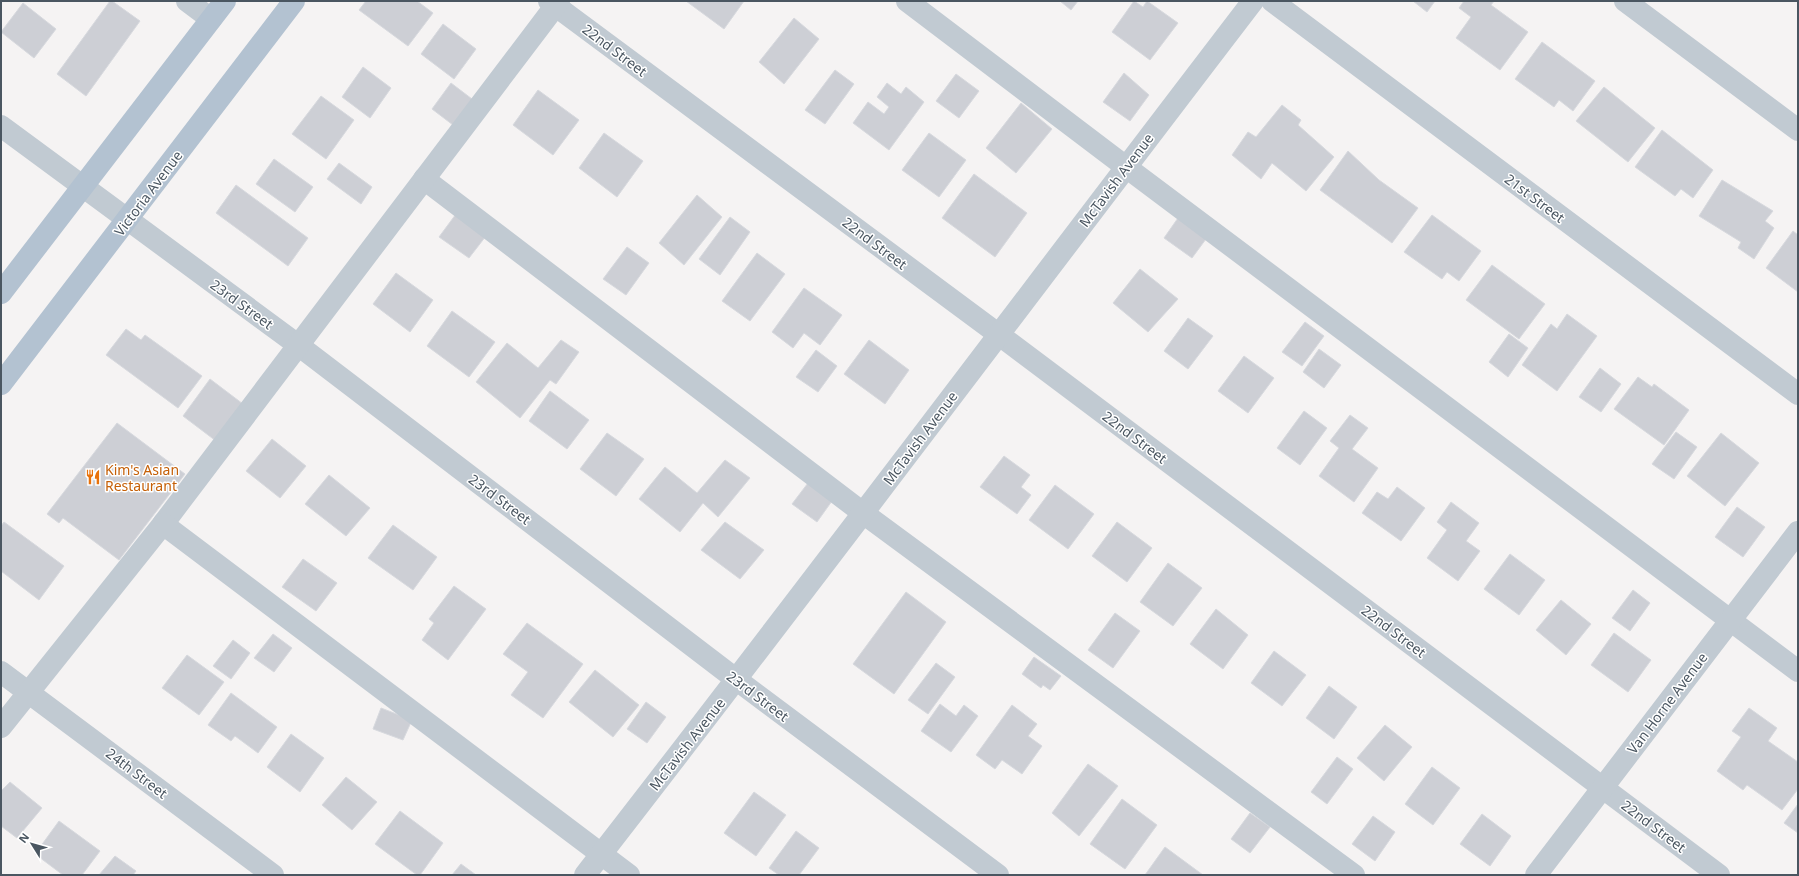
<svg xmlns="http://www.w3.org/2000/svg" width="1799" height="876" viewBox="0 0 1799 876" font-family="'Noto Sans',sans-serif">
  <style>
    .building { fill: #cdcfd5; stroke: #d7d9de }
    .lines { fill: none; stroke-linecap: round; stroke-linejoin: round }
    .minor { stroke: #c1cad2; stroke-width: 22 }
    .major { stroke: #b3c2d1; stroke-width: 22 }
    .labels { text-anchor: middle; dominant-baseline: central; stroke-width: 3; stroke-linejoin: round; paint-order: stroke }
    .street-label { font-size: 14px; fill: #4a5661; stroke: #fff }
    .food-label { font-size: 14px; fill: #c56008; stroke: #fff; text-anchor: start }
  </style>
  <rect width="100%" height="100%" fill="#f5f3f3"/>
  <g class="building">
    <polygon points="110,1 112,1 140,21 86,96 57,74"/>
    <polygon points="366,1 417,1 433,13 408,46 359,10"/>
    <polygon points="686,1 744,1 724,29"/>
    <polygon points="1060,1 1078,1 1071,10"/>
    <polygon points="1134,1 1143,7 1147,1 1178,23 1150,60 1112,32"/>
    <polygon points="1413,1 1435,1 1427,12"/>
    <polygon points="1464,1 1494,1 1491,5 1528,32 1500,70 1456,38 1471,17 1459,8"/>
    <polygon points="23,3 56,29 34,58 1,32"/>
    <polygon points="794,18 819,39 784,84 759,62"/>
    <polygon points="443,24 476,49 454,79 421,54"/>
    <polygon points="1542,42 1595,81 1573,111 1559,100 1554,107 1515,79"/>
    <polygon points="363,67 391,88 370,118 342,97"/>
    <polygon points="835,70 854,84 825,124 805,110"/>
    <polygon points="1124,73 1149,95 1130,121 1103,102"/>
    <polygon points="956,74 979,91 959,118 936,101"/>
    <polygon points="451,83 472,99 453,125 432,109"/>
    <polygon points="887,83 901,94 906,87 924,102 889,150 853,123 868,102 884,114 889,107 877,97"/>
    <polygon points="1604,87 1655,128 1628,162 1576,121"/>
    <polygon points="538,90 579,120 553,155 513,125"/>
    <polygon points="321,96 354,120 326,159 292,134"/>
    <polygon points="1021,103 1052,129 1016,173 986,148"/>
    <polygon points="1282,105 1301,120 1298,125 1334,157 1306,191 1272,163 1261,179 1232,155 1248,132 1256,137"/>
    <polygon points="1662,130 1713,170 1693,198 1681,189 1675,196 1635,167"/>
    <polygon points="604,133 643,161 617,197 579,168"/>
    <polygon points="929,133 966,160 939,197 902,170"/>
    <polygon points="1348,151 1379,180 1418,208 1392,243 1320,190"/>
    <polygon points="274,159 313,187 295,212 256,184"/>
    <polygon points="339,163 372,187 361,204 327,179"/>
    <polygon points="974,174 1027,213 995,257 942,218"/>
    <polygon points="1722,180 1773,211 1765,221 1774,228 1754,259 1738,248 1741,242 1699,216"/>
    <polygon points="236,185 308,238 288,266 216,213"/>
    <polygon points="697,195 722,217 684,265 659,243"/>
    <polygon points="456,214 486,236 469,258 439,237"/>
    <polygon points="1432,215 1481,251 1459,281 1447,272 1442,279 1404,252"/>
    <polygon points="730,217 750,232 720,275 699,259"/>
    <polygon points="1178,218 1206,239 1192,258 1164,238"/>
    <polygon points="1793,231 1798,235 1798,292 1766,268"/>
    <polygon points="627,247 649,263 626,295 603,279"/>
    <polygon points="757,253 785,274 750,321 722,301"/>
    <polygon points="1492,265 1545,304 1519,339 1466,300"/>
    <polygon points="1140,269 1178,299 1148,332 1113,303"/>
    <polygon points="396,273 433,300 410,332 373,304"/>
    <polygon points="804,288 842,315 820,345 804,333 793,348 772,332"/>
    <polygon points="452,311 495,342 469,377 427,346"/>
    <polygon points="1567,314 1597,336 1557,391 1522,365 1551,324 1557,329"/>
    <polygon points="1188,318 1213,336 1188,369 1164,351"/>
    <polygon points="1305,322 1324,336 1302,366 1282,352"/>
    <polygon points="126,329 141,340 145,335 202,376 178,408 106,355"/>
    <polygon points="1509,334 1528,348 1508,377 1489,362"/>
    <polygon points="561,340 579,352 556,384 550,380 520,418 476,382 507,343 538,368"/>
    <polygon points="869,340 909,370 885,404 844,374"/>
    <polygon points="1319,349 1341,365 1324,388 1303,372"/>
    <polygon points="816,350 837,366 818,392 796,377"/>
    <polygon points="1244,356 1274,378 1248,413 1218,391"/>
    <polygon points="1600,368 1621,384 1601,412 1579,397"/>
    <polygon points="1638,377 1652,387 1654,384 1689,410 1664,445 1614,409"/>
    <polygon points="210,379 243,404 216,441 183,416"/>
    <polygon points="550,391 589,420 567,449 529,421"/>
    <polygon points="1304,411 1327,428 1300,465 1277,448"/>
    <polygon points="1350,415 1368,428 1352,449 1378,468 1354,502 1319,476 1339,448 1330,441"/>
    <polygon points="117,423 185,474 119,560 63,518 59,523 47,514"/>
    <polygon points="1676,432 1697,447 1674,479 1652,464"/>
    <polygon points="607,433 644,459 616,496 580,469"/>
    <polygon points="1721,433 1759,463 1725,506 1687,476"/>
    <polygon points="272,439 306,466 280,498 246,471"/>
    <polygon points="1004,456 1030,475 1021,487 1031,495 1017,514 980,487"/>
    <polygon points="725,460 750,478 718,517 703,503 680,532 639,499 665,467 697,493"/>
    <polygon points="329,475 370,508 346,536 305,504"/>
    <polygon points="808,483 832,501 817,522 792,504"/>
    <polygon points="1055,485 1094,514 1068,549 1029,520"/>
    <polygon points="1397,487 1425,508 1401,541 1362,513 1377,492 1388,499"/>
    <polygon points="1451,502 1479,523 1466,541 1480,551 1458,581 1427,558 1447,530 1437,522"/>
    <polygon points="1737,507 1765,527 1743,557 1715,537"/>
    <polygon points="4,522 64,566 39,600 1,571 1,526"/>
    <polygon points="725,522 764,550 740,579 701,550"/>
    <polygon points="1117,522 1152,548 1127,582 1092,556"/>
    <polygon points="393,525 437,557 413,590 368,558"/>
    <polygon points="1510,554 1545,580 1519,615 1484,589"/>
    <polygon points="303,559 337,583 316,611 282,587"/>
    <polygon points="1168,563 1202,588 1173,626 1140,602"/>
    <polygon points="454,586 486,609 448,660 422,640 434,623 429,619"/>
    <polygon points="1633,590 1650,603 1630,631 1612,618"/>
    <polygon points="906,592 946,622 894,694 853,664"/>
    <polygon points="1561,600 1591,624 1566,655 1536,630"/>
    <polygon points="1216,609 1248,635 1223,669 1190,644"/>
    <polygon points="1115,613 1140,631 1113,668 1088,650"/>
    <polygon points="527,623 583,664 543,718 511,695 528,672 503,654"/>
    <polygon points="1614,633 1651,660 1628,692 1591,665"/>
    <polygon points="273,634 292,648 274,672 254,658"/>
    <polygon points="233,640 250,653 231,679 213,666"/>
    <polygon points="1274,651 1306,675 1282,706 1251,683"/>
    <polygon points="187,655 224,682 199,715 162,688"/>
    <polygon points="1034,657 1061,676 1050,690 1043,685 1041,688 1022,674"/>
    <polygon points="936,663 955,677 928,714 908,700"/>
    <polygon points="595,670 639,705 613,737 569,702"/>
    <polygon points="1329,686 1357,707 1334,739 1306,718"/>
    <polygon points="231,693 277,727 258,753 235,736 231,741 208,725"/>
    <polygon points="646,702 666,717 647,743 627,729"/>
    <polygon points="940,704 956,716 964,705 978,716 951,752 921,731"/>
    <polygon points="1012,705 1037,724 1028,736 1042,746 1022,774 1002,760 995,769 976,755"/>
    <polygon points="381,708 412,720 403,740 373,729"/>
    <polygon points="1749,708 1777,728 1768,741 1798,762 1798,789 1782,810 1747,785 1743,790 1717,771 1741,737 1732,731"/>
    <polygon points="1385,725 1412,747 1384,781 1357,758"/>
    <polygon points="291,734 324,758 300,792 267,767"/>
    <polygon points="1337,757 1353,769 1327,804 1311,792"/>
    <polygon points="1088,764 1118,786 1079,836 1052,813"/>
    <polygon points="1432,767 1460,788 1433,825 1405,804"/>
    <polygon points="346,777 377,802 352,830 322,805"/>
    <polygon points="10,782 42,808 17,838 1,826 1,791"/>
    <polygon points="754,792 786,815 756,856 724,833"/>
    <polygon points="1122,799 1157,825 1125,869 1090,844"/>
    <polygon points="1798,804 1798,833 1784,823"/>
    <polygon points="400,811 443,843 420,875 417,875 375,844"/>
    <polygon points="1250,813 1270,827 1250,853 1231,839"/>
    <polygon points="1482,814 1511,836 1490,866 1460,844"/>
    <polygon points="1373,816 1395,832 1375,861 1352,844"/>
    <polygon points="59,821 100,851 82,875 63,875 35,854"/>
    <polygon points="796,831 819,848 799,875 779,875 769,868"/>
    <polygon points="1165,847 1203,875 1145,875"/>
    <polygon points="115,856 136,871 133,875 99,875"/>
    <polygon points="461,864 476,875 452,875"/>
  </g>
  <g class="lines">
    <g class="minor">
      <polyline points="187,1 211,19"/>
      <polyline points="549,1 998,334 1719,875"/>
      <polyline points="907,1 1126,167 1798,671"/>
      <polyline points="1272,1 1798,394"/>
      <polyline points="1625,1 1798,130"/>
      <polyline points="1,126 298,345 737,680 998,875"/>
      <polyline points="424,179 863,513 1354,875"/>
      <polyline points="163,524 559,1"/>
      <polyline points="1,672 273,875"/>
      <polyline points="1,727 163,524 629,875"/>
      <path d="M585,875C810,586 1030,292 1253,1"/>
      <polyline points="1536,875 1798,532"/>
    </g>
    <g class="major">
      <polyline points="1,293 225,1"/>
      <polyline points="1,384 294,1"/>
    </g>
  </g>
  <defs>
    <symbol id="restaurant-bare" viewBox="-9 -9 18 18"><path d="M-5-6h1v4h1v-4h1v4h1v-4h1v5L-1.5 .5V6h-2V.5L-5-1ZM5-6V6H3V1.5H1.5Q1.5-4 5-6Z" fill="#e8710a" stroke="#fff" stroke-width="2.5" paint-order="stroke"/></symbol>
  </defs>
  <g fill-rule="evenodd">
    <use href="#restaurant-bare" x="82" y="466" width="22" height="22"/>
  </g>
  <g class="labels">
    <g class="street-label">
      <text transform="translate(615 50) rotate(37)">22nd Street</text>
      <text transform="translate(1116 180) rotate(-53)">McTavish Avenue</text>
      <text transform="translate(148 193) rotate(-53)">Victoria Avenue</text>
      <text transform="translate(1535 198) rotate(37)">21st Street</text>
      <text transform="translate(875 243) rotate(37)">22nd Street</text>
      <text transform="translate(242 304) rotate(36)">23rd Street</text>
      <text transform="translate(1135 437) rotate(37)">22nd Street</text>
      <text transform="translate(920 438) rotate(-53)">McTavish Avenue</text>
      <text transform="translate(500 499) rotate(37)">23rd Street</text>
      <text transform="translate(1394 631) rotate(37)">22nd Street</text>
      <text transform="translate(758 696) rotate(37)">23rd Street</text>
      <text transform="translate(1667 703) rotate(-53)">Van Horne Avenue</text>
      <text transform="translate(687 744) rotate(-52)">McTavish Avenue</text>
      <text transform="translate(137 773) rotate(37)">24th Street</text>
      <text transform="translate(1654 826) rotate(37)">22nd Street</text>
    </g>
    <g class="food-label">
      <text x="105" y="469">Kim's Asian<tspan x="105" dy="16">Restaurant</tspan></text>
    </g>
  </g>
  <rect width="1799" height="876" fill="none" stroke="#4a5661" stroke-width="4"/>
  <g transform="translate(32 844) rotate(307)" stroke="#ffffff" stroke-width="3" paint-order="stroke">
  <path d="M0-3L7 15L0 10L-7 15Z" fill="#4a5661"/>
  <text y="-6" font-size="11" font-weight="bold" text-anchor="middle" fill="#4a5661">N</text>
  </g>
</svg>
